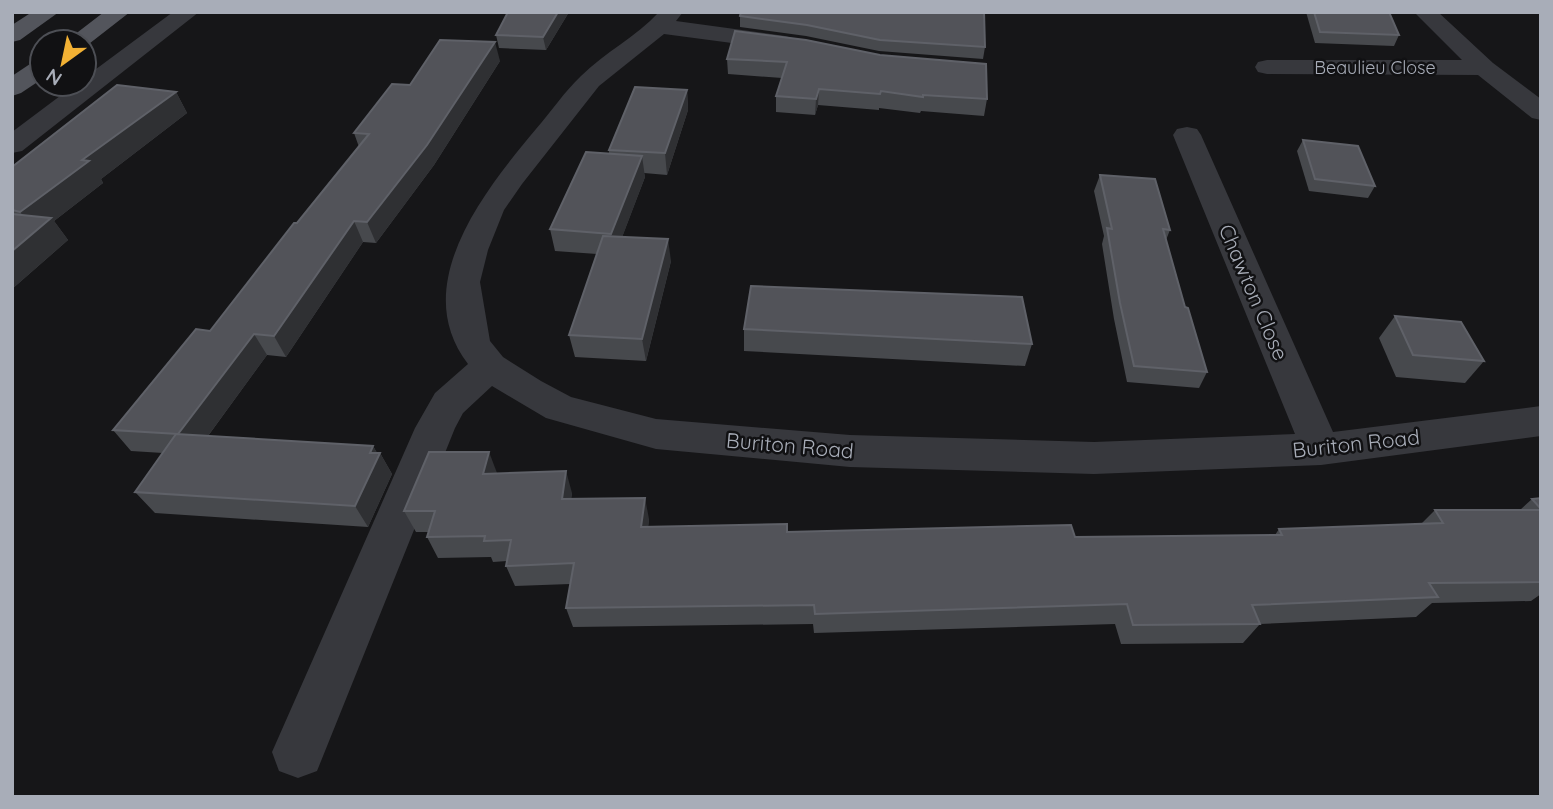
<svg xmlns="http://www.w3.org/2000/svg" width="1553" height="809" viewBox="0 0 1553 809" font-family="Quicksand,sans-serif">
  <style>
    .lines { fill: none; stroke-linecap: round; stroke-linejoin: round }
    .minor { fill: #37383d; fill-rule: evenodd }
    .major { fill: #53555c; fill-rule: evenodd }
    .wall { fill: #47494d }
    .shaded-wall { fill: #2f3033 }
    .building { fill: #525359; stroke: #5f6168; stroke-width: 2 }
    .labels { text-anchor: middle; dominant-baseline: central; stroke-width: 5; stroke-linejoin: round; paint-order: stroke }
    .far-street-label { font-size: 18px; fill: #a8adb8; stroke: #111113 }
    .street-label { font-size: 21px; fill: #a8adb8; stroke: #111113 }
  </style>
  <rect width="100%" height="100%" fill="#161618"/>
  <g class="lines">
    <g class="minor">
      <polygon points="173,12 199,12 22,151 12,153 12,132 76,84 84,84 84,78"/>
      <path d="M659,12H683L676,21L785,36L793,38L797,43L793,48L785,50L664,34L599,86L522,184L504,210L488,250L480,282L490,341L503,357L541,381L571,397L656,419L850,435L1094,442L1295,434L1173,135L1177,129L1187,127L1197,129L1201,135L1333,432L1541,406V436L1321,465L1094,474L850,467L656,449L546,418L492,386L463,413L455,428L317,771L298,778L279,771L272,752L415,428L435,393L468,364C407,285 486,189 536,129C551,112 564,92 581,76C605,52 636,37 659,12Z"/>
      <polygon points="1414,12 1438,12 1493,63 1541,99 1541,120 1532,118 1478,75 1267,74 1258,72 1255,67 1258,62 1267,60 1462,60"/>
    </g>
    <g class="major">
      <polygon points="32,12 59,12 20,40 12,42 12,25"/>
      <polygon points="104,12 130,12 85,47 84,42 65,42"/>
      <polygon points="42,60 42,79 21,93 12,96 12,76 33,62"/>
    </g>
  </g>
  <g class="wall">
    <polygon points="508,12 569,12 546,50 499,48 496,35"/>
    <polygon points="1306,12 1389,12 1399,35 1394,46 1315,43"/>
    <polygon points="740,16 985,47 983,59 879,51 806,36 740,27"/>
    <polygon points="735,31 987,99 984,116 921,111 920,113 879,108 879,110 818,105 815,115 776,112 776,96 782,78 728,74 727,59"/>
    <polygon points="500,61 434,165 376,243 363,242 286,357 267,355 208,436 373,446 377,453 380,453 392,474 368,527 155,513 135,492 163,453 131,451 113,430 210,331 359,147 354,133 410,85"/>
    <polygon points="687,90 688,110 667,175 644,173 645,177 622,237 671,261 646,361 575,357 569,335 597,254 555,251 550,229 609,154 609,150"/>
    <polygon points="176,92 187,113 101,179 103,183 54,221 68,240 12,289 12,167"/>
    <polygon points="1303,140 1375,186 1368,198 1309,191 1297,151"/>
    <polygon points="1100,175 1170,230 1166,240 1185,307 1207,372 1199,388 1127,382 1114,319 1102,244 1104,236 1094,191"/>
    <polygon points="1395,316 1484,361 1465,383 1396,377 1379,338"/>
    <polygon points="744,329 1032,344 1025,366 744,351"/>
    <polygon points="572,493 571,499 649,519 648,527 787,532 1075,537 1275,535 1279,529 1421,524 1435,510 1520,510 1532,499 1541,498 1541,594 1531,601 1432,603 1416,617 1260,624 1243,643 1121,644 1115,624 814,633 813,624 573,627 566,608 570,584 515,586 506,566 507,561 493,562 491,557 438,558 427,537 428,532 416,532 404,511"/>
  </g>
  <g class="shaded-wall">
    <polygon points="558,12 569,12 546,50 543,37"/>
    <polygon points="495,42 500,61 434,165 376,243 367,222"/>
    <polygon points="819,89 818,105 815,115 816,99"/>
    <polygon points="687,90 688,110 667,175 665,153"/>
    <polygon points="176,92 187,113 101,179 103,183 54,221 68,240 12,289 12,251 36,231 20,212 82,160"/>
    <polygon points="642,156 645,177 615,256 611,234"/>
    <polygon points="354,221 363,242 286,357 274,336"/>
    <polygon points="668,239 671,261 646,361 642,339"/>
    <polygon points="254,334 267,355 194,455 177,435"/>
    <polygon points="373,446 379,456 380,453 392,474 368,527 355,506 370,453"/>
    <polygon points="489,452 497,473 492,496 483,474"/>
    <polygon points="566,471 572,493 568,520 562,499"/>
    <polygon points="645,498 649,519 646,548 641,527"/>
  </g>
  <g class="building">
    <polygon points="508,12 558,12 543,37 496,35"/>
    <polygon points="741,12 984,12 985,47 880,40 807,25 740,16"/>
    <polygon points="1314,12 1389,12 1399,35 1320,32"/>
    <polygon points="735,31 806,40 880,55 986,64 987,99 923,95 923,97 881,91 880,94 819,89 816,99 776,96 787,62 727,59"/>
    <polygon points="440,40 495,42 427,145 367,222 354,221 274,336 254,334 178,434 113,430 196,329 210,331 294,223 297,223 369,134 354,133 392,84 410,85"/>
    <polygon points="117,85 176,92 82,160 89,161 20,212 12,210 12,167"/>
    <polygon points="635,87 687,90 665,153 609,150"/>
    <polygon points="1303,140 1358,146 1375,186 1315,179"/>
    <polygon points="586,152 642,156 611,234 550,229"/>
    <polygon points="1100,175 1155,179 1170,230 1163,229 1185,307 1188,308 1207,372 1134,366 1120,303 1107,228 1112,229"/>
    <polygon points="12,214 51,218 12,251"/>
    <polygon points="603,236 668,239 642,339 569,335"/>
    <polygon points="751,286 1022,297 1032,344 744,329"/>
    <polygon points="1395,316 1461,322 1484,361 1413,355"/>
    <polygon points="176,434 373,446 370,453 380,453 355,506 135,492"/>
    <polygon points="429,452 489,452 483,474 566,471 562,499 645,498 641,527 787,524 787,532 1071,525 1075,537 1282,535 1279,529 1443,523 1435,510 1541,510 1541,582 1429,583 1438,597 1252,605 1260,624 1133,625 1127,604 815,614 814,605 566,608 574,563 506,566 511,540 484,541 485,536 427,537 435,511 404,511"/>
    <polygon points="1541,498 1541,509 1532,499"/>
  </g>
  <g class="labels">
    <g class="far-street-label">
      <text x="1375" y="67">Beaulieu Close</text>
    </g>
    <g class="street-label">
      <text transform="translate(1254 292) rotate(67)">Chawton Close</text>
      <text transform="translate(1356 443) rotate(-6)">Buriton Road</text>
      <text transform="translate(790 445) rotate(5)">Buriton Road</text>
    </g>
  </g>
  <rect width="1553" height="809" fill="none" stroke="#a8adb8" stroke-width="28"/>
  <g transform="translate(63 63) rotate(213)"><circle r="33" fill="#111113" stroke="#4d4f55" stroke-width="2"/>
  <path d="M0-5L12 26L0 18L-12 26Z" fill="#f2b134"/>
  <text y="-10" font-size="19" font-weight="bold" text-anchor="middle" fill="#a8adb8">N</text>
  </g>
</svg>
